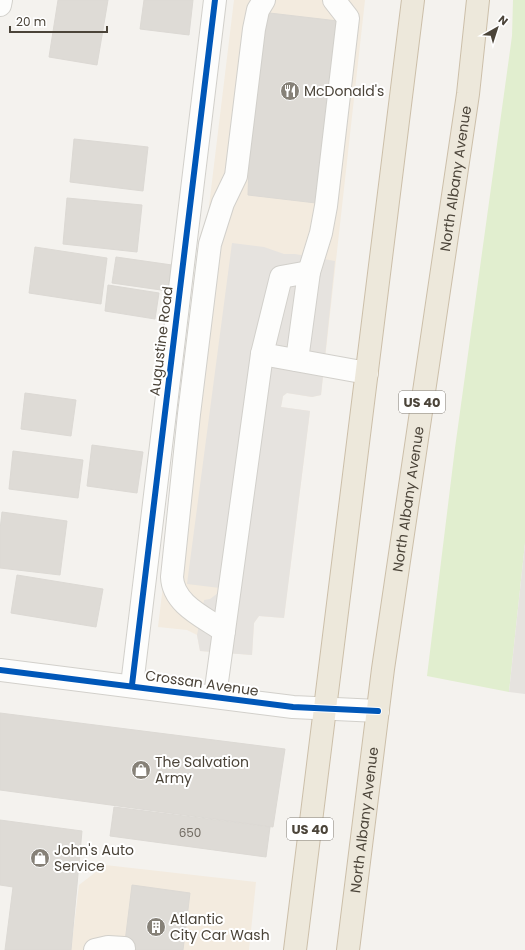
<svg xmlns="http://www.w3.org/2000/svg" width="525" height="950" viewBox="0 0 525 950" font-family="Poppins,sans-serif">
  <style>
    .commercial { fill: #f3ebdf }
    .green { fill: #e1eecf }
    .parking { fill: #e6e3df }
    .building { fill: #dedbd6; stroke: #dcd9d4 }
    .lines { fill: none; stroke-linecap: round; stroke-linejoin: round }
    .minor-casing { stroke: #d2d0cb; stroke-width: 24 }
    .highway-casing { stroke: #ccbfa9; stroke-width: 24 }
    .minor { stroke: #fdfdfc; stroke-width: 22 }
    .highway { stroke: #ede8db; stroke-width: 22 }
    .cycleway-casing { stroke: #fff; stroke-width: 8 }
    .cycleway { stroke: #0057b8; stroke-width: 6 }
    .labels { text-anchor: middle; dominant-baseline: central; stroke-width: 4; stroke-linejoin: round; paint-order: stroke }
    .number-label { font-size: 12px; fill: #706a61 }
    .shield { fill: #fff; stroke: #817c74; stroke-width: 1 }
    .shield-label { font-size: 13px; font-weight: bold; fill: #4b4439 }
    .poi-label { font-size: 14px; fill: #4b4439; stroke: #fff; text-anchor: start }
    .street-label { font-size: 14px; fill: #4b4439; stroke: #fff }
  </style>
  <rect width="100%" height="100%" fill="#f4f2ee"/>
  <g class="commercial">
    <polygon points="234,0 365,0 321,395 312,397 287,393 283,396 282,402 281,407 310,411 284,618 259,616 254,623 252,655 200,651 197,635 187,630 158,627"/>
    <polygon points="105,865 256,882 249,950 71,950 79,885"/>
  </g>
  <polygon class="green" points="513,0 525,0 525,543 509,692 427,676 455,448 512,36"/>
  <g class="parking">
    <polygon points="232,243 264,247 284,254 295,254 335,261 321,395 312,397 287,393 283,396 282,402 281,407 310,411 284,618 259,616 254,623 252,655 200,651 197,635 204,600 210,599 218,593 220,588 187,584"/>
    <polygon points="525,543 525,694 509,692"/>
  </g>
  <g class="building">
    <polygon points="58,0 108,0 97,65 49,57"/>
    <polygon points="144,0 193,0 189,35 140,29"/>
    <polygon points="261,12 338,21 316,203 248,195 249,164 243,161"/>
    <polygon points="74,139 148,147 143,191 70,182"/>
    <polygon points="67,198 142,205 137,252 63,244"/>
    <polygon points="35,247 107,258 101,304 29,293"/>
    <polygon points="116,257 172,265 168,291 112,283"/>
    <polygon points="108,285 159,293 155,319 105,311"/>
    <polygon points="25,393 76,400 71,436 21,429"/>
    <polygon points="92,445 143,452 137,493 87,486"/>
    <polygon points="13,451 83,460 78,498 9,489"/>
    <polygon points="2,512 67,521 60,575 0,568 0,530"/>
    <polygon points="17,575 103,589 96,627 11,613"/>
    <polygon points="0,713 285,749 273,827 0,790"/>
    <polygon points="114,807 270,827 266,857 110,836"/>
    <polygon points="0,820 82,831 71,950 5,950 13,887 0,885"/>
    <polygon points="132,885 190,893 183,950 124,950"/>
  </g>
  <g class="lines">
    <defs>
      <g id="minor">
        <polyline points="0,5 1,0"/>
        <polyline points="262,354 367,373"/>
        <polyline points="297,360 309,272 321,233 326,206 348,18 334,0"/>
        <path d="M224,631C204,617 173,604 172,577L189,414L210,244L223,203L236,176L254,29L258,10L264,0"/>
        <polyline points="0,670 293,707 378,711"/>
        <polyline points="132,685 215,0"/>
        <polyline points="215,696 262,354 281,277 309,272"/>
        <polyline points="95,950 108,947 124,948"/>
      </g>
      <g id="highway">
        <polyline points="295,950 413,0"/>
        <path id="s1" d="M348,950L383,669L468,94L478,0"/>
      </g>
    </defs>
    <use href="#minor" class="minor-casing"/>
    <use href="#highway" class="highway-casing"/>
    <use href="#minor" class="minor"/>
    <use href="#highway" class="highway"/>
    <defs>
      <g id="cycleway">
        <polyline points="0,670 293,707 378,711"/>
        <polyline points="132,685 215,0"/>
      </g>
    </defs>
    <use href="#cycleway" class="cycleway-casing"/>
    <use href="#cycleway" class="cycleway"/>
  </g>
  <defs>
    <symbol id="restaurant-disc" viewBox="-11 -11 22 22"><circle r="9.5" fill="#868178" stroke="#fff"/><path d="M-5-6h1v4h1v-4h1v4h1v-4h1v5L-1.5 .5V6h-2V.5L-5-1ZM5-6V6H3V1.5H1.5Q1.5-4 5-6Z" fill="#fff"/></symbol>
    <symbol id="shop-disc" viewBox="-11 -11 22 22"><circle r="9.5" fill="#868178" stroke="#fff"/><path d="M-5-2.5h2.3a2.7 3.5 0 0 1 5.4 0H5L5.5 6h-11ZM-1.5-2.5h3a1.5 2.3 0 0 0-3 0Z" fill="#fff"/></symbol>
    <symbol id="building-disc" viewBox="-11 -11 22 22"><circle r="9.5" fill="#868178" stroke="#fff"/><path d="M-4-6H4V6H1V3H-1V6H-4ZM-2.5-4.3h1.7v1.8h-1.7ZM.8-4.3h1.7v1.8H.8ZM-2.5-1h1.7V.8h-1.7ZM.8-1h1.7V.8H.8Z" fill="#fff"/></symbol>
  </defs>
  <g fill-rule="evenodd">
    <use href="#restaurant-disc" x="279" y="80" width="22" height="22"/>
    <use href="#shop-disc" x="130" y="759" width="22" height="22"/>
    <use href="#shop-disc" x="29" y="847" width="22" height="22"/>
    <use href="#building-disc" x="145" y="916" width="22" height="22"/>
  </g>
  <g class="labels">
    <g class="number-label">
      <text x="190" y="832">650</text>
    </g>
    <g class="shield">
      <rect x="399" y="391" width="46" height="22" rx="3"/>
      <rect x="287" y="818" width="46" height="22" rx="3"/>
    </g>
    <g class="shield-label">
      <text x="422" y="402">US 40</text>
      <text x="310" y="829">US 40</text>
    </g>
    <g class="poi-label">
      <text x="304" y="91">McDonald's</text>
      <text x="155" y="762">The Salvation<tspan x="155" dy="16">Army</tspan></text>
      <text x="54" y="850">John's Auto<tspan x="54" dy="16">Service</tspan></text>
      <text x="170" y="919">Atlantic<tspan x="170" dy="16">City Car Wash</tspan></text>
    </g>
    <g class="street-label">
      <text stroke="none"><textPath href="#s1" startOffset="779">North Albany Avenue</textPath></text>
      <text transform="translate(161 341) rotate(-83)">Augustine Road</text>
      <text stroke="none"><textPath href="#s1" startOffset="455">North Albany Avenue</textPath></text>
      <text transform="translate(202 683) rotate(8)">Crossan Avenue</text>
      <text stroke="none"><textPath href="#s1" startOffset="131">North Albany Avenue</textPath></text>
    </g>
  </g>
  <g transform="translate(497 28) rotate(39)" stroke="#ffffff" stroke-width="3" paint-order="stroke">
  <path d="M0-3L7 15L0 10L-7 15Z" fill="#4b4439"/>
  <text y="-6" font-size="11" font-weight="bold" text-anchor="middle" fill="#4b4439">N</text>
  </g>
  <path d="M10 26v6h97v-6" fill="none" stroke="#4b4439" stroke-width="2"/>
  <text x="16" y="26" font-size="12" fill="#4b4439" stroke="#ffffff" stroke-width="3" paint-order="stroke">20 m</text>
</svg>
